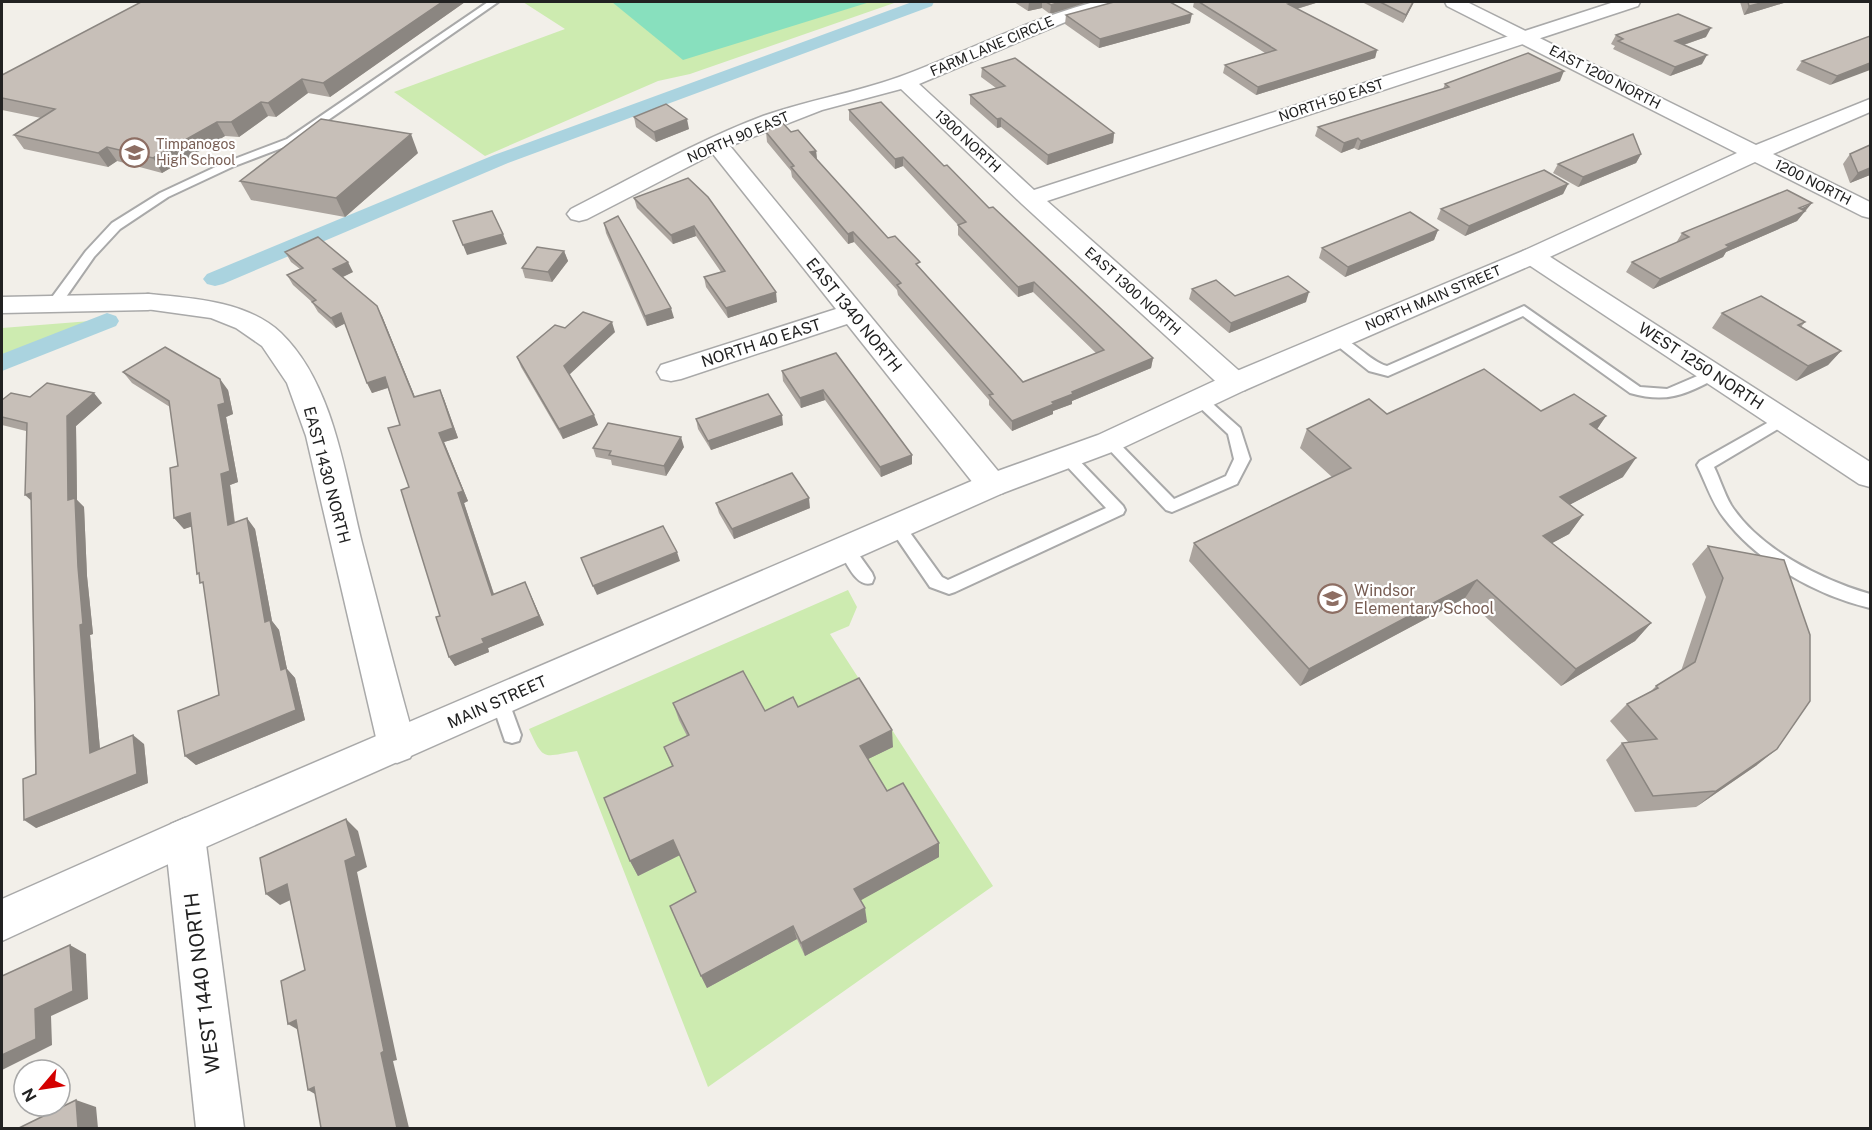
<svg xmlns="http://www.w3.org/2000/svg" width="1872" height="1130" viewBox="0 0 1872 1130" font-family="'Public Sans',sans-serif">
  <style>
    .grass { fill: #cdebb0 }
    .pitch { fill: #88e0be }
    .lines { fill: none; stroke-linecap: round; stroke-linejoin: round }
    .canal { fill: #aad3df; fill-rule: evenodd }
    .service-casing { stroke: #a9a9a9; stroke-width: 4 }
    .minor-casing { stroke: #a9a9a9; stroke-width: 3 }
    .tertiary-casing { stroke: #a9a9a9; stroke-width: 3 }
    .service { fill: #fff; fill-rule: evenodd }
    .minor { fill: #fff; fill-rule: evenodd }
    .tertiary { fill: #fff; fill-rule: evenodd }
    .wall { fill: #aba49e }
    .shaded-wall { fill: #8b8681 }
    .building { fill: #c7bfb8; stroke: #8b8681; stroke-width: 1.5 }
    .labels { text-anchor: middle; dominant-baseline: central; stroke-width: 4.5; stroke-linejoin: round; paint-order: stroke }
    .far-street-label { font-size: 14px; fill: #222; stroke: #fff }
    .far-education-label { font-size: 14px; fill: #785e54; stroke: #fff; text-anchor: start }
    .street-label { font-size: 16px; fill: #222; stroke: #fff }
    .education-label { font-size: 16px; fill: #785e54; stroke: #fff; text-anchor: start }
    .near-street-label { font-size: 20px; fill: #222; stroke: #fff }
  </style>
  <rect width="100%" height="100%" fill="#f2efe9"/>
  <g class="grass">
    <polygon points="523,2 897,2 690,74 658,81 485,156 394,92 565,29"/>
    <polygon points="103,320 2,359 2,328"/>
    <path d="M848,590L857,607L849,626L830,634L993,886L708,1087L577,751C544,756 544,763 529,729Z"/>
  </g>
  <polygon class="pitch" points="612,2 870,2 683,60"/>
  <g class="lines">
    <g class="canal">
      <polygon points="912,2 934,2 932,6 508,163 223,284 215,286 207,284 203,279 207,274 494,155"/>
      <polygon points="107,313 116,316 119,321 116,326 2,371 2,354"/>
    </g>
    <defs>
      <g id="service">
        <polygon points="488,2 498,2 295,143 232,167 168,197 120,229 94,257 59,307 49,307 47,304 86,251 112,223 160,193 224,163 287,139"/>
        <path d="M1524,306L1640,387L1667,389L1709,371L1714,369L1721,374L1719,377C1686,394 1668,404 1630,393L1523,316L1388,376L1369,371L1330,340L1332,337C1348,333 1369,362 1387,366Z"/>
        <polygon points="1200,395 1205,397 1240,428 1250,459 1237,484 1172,512 1166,510 1102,442 1109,437 1114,438 1174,499 1226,476 1234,459 1228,434 1195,403 1193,400 1195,397"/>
        <path d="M1783,414L1790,419L1788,423L1714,467C1720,479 1724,493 1731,505C1759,549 1822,580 1870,594V608C1816,595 1758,563 1724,518C1712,503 1706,483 1697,465L1700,461Z"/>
        <polygon points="1067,452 1072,453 1123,506 1125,510 1123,514 955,592 949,594 930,587 889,527 891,523 903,523 942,577 948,580 1106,508 1062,461 1059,457 1062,453"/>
        <path d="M846,543L852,545L872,573L874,578L872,583C857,588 848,565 840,553L838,549L840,545Z"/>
        <polygon points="500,692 506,694 521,735 519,741 512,743 505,741 491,700 494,694"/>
      </g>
      <g id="minor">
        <path d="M1094,2H1122L1120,6L1070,20L919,84L1034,190L1614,2H1640L1638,6L1047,201L1245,376L1249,383L1245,390L1235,392L1225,390L1022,204L901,89L822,110L730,146L1003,477L1007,485L1003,493L992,496L981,493L847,324L681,379L671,381L661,379L657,372L661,365L836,309L713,154L587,219L579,221L571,219L567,214L571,209C634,177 697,141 763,116C808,100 855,93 899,77C965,53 1026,20 1094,2Z"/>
        <polygon points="1532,248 1541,251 1870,462 1870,487 1859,484 1523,261 1519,256 1523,251"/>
        <path d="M148,294C192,298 247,301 281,333C334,384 345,476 362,543C380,611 397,679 416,746L410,758L397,763L384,758L378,746L306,436L287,383L262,346L236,328L211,318L139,308L135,302L139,296Z"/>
        <polygon points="185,818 199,824 205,837 244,1128 196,1128 165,837 171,824"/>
      </g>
      <g id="tertiary">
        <polygon points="1445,2 1467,2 1756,145 1870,99 1870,112 1773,154 1870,202 1870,218 1862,216 1755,162 1541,261 1245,390 1120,449 1003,493 199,850 2,941 2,899 171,824 981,477 1098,435 1225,376 1523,251 1737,153 1447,6"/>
        <polygon points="148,294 157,296 161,302 157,308 148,310 2,313 2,297"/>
      </g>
    </defs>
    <use href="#service" class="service-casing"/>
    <use href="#minor" class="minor-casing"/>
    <use href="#tertiary" class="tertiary-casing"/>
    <use href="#service" class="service"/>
    <use href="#minor" class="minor"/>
    <use href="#tertiary" class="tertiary"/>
  </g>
  <g class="wall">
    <polygon points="465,2 330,97 308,93 276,117 268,116 239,137 225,136 162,173 117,161 108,167 24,149 14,135 41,118 2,110 2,75"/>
    <polygon points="1014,2 1088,2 1050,14 1042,8 1028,11"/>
    <polygon points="1194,2 1319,2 1297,9 1377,50 1375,58 1256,95 1223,73 1225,65 1265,53 1193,7"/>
    <polygon points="1362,2 1414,2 1403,23"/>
    <polygon points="1740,2 1787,2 1744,15"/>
    <polygon points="1066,15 1190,23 1099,48 1065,24"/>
    <polygon points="1616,35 1706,37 1684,45 1702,64 1670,76 1613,49 1615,46 1611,44"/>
    <polygon points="1870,36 1830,85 1796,70 1802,61"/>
    <polygon points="982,68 1114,133 1113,143 1047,165 1001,127 997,128 970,104 970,95 996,88 981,77"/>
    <polygon points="1560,81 1358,150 1354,148 1341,153 1315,136 1318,127 1443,89 1445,84"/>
    <polygon points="849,110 944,166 1153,358 1151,368 1072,401 1072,404 1053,411 1053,414 1012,431 989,405 989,400 898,295 897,290 854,242 848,244 792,177 791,171 767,142 766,132 791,132 816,151 817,160 888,238 920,268 1023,382 1096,353 1033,292 1018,297 958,235 958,225 903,166 895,169 849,120"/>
    <polygon points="634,117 689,129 656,142 636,127"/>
    <polygon points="1870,145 1870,175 1850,183 1843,164 1850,154"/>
    <polygon points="418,153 345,217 251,200 240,181"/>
    <polygon points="1641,154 1636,163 1578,187 1553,173 1558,164"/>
    <polygon points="688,178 777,302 728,318 706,287 704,277 721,272 696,236 673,244 637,208 634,198"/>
    <polygon points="1568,184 1563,194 1465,236 1437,219 1441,209"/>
    <polygon points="1805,212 1803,213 1797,221 1726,252 1723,257 1653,289 1626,272 1632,262 1676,243 1682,233"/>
    <polygon points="604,223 674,318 647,326 606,233"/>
    <polygon points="1438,230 1434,240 1345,277 1319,258 1322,248"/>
    <polygon points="564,251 568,261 552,282 525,278 522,268"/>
    <polygon points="285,252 353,272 343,277 382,316 415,397 440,390 444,399 458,438 444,442 468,501 464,503 494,594 525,582 544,625 488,648 489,652 455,666 449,657 409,487 400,425 388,388 372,393 367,383 345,323 336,328 318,312 312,302 293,285 287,275 300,269 291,262"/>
    <polygon points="1192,289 1235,296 1306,302 1229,333 1189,299"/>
    <polygon points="1722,313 1805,322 1801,327 1841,351 1828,365 1796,381 1712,328"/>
    <polygon points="565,328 615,332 569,374 598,425 563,439 521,367 517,357"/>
    <polygon points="836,353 912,455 912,464 881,477 825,400 801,408 783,381 782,371"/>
    <polygon points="123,372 228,390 233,414 226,417 238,482 230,485 235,522 255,529 272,621 279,630 287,669 295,678 305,720 196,765 185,756 219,695 204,587 200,576 192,526 184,529 174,518 178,466 170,407 132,383"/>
    <polygon points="30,397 102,403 76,426 77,500 84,507 87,576 93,634 90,635 100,749 144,744 148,783 36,828 31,500 26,431 2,425 2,400"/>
    <polygon points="1541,411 1606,416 1597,429 1623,477 1569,505 1583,515 1569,534 1552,543 1651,623 1635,641 1561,686 1465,598 1300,686 1189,561 1194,543 1332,477 1300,448 1307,429 1387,414"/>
    <polygon points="696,419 783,425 711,450 698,429"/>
    <polygon points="684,447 666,476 612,465 611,460 596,457 593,448"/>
    <polygon points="716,503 810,508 734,539 719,513"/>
    <polygon points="1708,546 1784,560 1757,765 1696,807 1635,812 1606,760 1622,743 1629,743 1610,721 1627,704 1651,691 1656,686 1681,671 1706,597 1692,564"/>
    <polygon points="673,703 765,711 798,707 893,747 868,759 887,791 939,857 860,900 867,922 805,956 797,939 707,988 701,976 696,892 680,855 638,876 630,861 672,766 664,747 687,736 679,720"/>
  </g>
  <g class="shaded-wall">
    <polygon points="442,2 465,2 330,97 323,83"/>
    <polygon points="1029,2 1042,2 1042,8 1028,11"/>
    <polygon points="1060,2 1088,2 1050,14 1051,5"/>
    <polygon points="1296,2 1319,2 1286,12 1288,4"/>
    <polygon points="1413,2 1414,2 1413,4 1403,23 1406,15"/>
    <polygon points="1765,2 1787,2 1744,15 1749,6"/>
    <polygon points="1192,14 1190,23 1099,48 1100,39"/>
    <polygon points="1711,28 1706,37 1671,49 1675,41"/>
    <polygon points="1377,50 1375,58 1256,95 1258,87"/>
    <polygon points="1707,55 1702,64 1670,76 1675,67"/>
    <polygon points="1870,63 1870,70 1830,85 1837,76"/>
    <polygon points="1564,71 1560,81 1358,150 1361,141"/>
    <polygon points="302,79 308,93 276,117 268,103"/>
    <polygon points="261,102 268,116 239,137 231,122"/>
    <polygon points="1001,118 1001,127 997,128 997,119"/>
    <polygon points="687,119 689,129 656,142 654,132"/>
    <polygon points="217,122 225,136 162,173 153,158"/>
    <polygon points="1114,133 1113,143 1047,165 1048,155"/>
    <polygon points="411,134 418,153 345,217 336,198"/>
    <polygon points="1358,138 1354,148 1341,153 1344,143"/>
    <polygon points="107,147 117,161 108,167 98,153"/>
    <polygon points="816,151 817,160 810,152"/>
    <polygon points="1641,154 1636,163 1578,187 1583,177"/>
    <polygon points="903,157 903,166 895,169 895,159"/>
    <polygon points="1870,168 1870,175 1850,183 1858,173"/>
    <polygon points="1568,184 1563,194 1465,236 1469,226"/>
    <polygon points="1812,203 1797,221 1726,252 1723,257 1653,289 1660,279"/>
    <polygon points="694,226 696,236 673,244 671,235"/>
    <polygon points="1438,230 1434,240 1345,277 1348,267"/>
    <polygon points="853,232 854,242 848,244 848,234"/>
    <polygon points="503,234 507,244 467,255 463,245"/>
    <polygon points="564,251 568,261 552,282 548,272"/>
    <polygon points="348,262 353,272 338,279 333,269"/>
    <polygon points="1034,282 1033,292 1018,297 1018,287"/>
    <polygon points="776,292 777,302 728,318 726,308"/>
    <polygon points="1309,292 1306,302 1229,333 1231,323"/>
    <polygon points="377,306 382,316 419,407 414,397"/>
    <polygon points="671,308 674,318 647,326 645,316"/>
    <polygon points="341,313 346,323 336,328 331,318"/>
    <polygon points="612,322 615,332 568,376 564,366"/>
    <polygon points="1841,351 1828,365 1796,381 1808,366"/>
    <polygon points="1153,358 1151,368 1072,401 1072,404 1053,411 1053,414 1012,431 1012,421 1072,392"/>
    <polygon points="385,377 390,387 372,393 367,383"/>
    <polygon points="220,379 228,390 233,414 226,417 238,482 230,485 236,536 228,525 221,474 218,405"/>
    <polygon points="440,390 444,399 458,438 444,442 468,501 464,503 497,604 492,595 439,433"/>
    <polygon points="823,390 825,400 801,408 800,398"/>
    <polygon points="94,393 102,403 76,426 77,500 84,507 87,576 93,634 90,635 101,761 90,753 80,625 78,567 68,500 67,416"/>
    <polygon points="594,415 598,425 563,439 559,429"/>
    <polygon points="782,415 783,425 711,450 708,441"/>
    <polygon points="1606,416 1593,435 1590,424"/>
    <polygon points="681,437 684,447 666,476 664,466"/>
    <polygon points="912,455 912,464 881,477 880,467"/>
    <polygon points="1636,458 1623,477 1548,516 1560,497"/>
    <polygon points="31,493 35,504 25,495"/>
    <polygon points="809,498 810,508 734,539 732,529"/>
    <polygon points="190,513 200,524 184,529 174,518"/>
    <polygon points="1583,515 1569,534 1530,555 1543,536"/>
    <polygon points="247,518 255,529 272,621 279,630 287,669 295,678 305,720 196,765 185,756 281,670 265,622"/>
    <polygon points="677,552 680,561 597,595 593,586"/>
    <polygon points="1477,580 1465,598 1300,686 1309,669"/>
    <polygon points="525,582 544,625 488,648 489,652 455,666 449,657"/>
    <polygon points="1651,623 1635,641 1561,686 1576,669"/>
    <polygon points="892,730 893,747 862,762 860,746"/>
    <polygon points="133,735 144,744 148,783 36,828 24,820"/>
    <polygon points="1777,749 1757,765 1696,807 1716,791"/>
    <polygon points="346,819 358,831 367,867 357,872 397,1060 393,1061 409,1128 397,1128 381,1053 345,861"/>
    <polygon points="673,840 680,855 638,876 630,861"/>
    <polygon points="939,843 939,857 856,903 854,889"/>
    <polygon points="287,884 301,895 280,905 266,894"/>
    <polygon points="865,908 867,922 805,956 801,943"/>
    <polygon points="793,926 797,939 707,988 701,976"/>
    <polygon points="70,945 86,954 88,999 51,1016 52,1045 2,1070 2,1055 35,1009"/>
    <polygon points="296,1020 302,1032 288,1024"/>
    <polygon points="314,1087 322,1098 308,1090"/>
    <polygon points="76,1100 96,1107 98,1128 78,1128"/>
  </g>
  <g class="building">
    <polygon points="141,2 442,2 323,83 302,79 268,103 261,102 231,122 217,122 153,158 107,147 98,153 14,135 55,109 2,98 2,75"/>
    <polygon points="1046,2 1060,2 1051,5"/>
    <polygon points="1114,2 1170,2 1192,14 1100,39 1066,15"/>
    <polygon points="1199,2 1296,2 1288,4 1377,50 1258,87 1225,65 1276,50"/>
    <polygon points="1380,2 1413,2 1406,15"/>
    <polygon points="1748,2 1765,2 1749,6"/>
    <polygon points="1678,14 1711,28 1675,41 1707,55 1675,67 1618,41 1623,39 1616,35"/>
    <polygon points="1870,36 1870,63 1837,76 1802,61"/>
    <polygon points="1528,53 1564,71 1361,141 1358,138 1344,143 1318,127 1449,87 1445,84"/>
    <polygon points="1015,58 1114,133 1048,155 1001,118 997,119 970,95 1005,86 982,68"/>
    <polygon points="881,102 944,166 947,165 989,208 993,207 1153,358 1072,392 1073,394 1052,402 1054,404 1012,421 989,395 993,394 897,285 901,283 853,232 848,234 791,167 794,166 766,132 780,120 791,132 798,130 816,151 810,152 888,238 895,236 920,262 916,264 1023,382 1104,350 1034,282 1018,287 958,225 966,222 903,157 895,159 849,110"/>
    <polygon points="666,104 687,119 654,132 634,117"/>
    <polygon points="321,119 411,134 336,198 240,181"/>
    <polygon points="1633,134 1641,154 1583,177 1558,164"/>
    <polygon points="1870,145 1870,168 1858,173 1850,154"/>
    <polygon points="1544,170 1568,184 1469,226 1441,209"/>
    <polygon points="688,178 708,197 776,292 726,308 704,277 725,271 694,226 671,235 634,198"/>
    <polygon points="1787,190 1812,203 1799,208 1805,211 1726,245 1729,247 1660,279 1632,262 1689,237 1682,233"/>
    <polygon points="492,211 503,234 463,245 453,221"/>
    <polygon points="1410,212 1438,230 1348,267 1322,248"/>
    <polygon points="618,216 671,308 645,316 604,223"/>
    <polygon points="318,237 348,262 333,269 377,306 414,397 440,390 453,428 439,433 463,491 458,493 492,595 525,582 539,616 482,639 484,643 449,657 436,617 440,616 401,490 409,487 388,428 400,425 385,377 367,383 341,313 331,318 312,302 316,300 287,275 303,268 285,252"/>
    <polygon points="537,247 564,251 548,272 522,268"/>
    <polygon points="1288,276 1309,292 1231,323 1192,289 1216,280 1235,296"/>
    <polygon points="1761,296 1805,322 1798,325 1841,351 1808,366 1722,313"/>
    <polygon points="583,312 612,322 564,366 594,415 559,429 517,357 555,325 565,328"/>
    <polygon points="165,347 220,379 225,403 218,405 230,471 221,474 228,525 247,518 265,622 270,620 281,670 286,668 296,710 185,756 178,711 219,695 203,582 200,583 199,573 197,574 190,513 174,518 170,468 178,466 169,401 123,372"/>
    <polygon points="836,353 912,455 880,467 823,390 800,398 782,371"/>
    <polygon points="1484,369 1541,411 1574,394 1606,416 1590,424 1636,458 1560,497 1583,515 1543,536 1651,623 1576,669 1477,580 1309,669 1194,543 1351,468 1307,429 1369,399 1387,414"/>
    <polygon points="47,383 94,393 67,416 68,500 75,498 78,567 83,624 80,625 90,753 133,735 137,774 24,820 23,779 36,774 31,493 25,495 27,423 2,417 2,400 11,393 30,397"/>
    <polygon points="768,394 782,415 708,441 696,419"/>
    <polygon points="608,423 681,437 664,466 609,455 611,451 593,448"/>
    <polygon points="792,473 809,498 732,529 716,503"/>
    <polygon points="663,526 677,552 593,586 581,558"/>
    <polygon points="1708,546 1784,560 1810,635 1810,701 1777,749 1716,791 1653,796 1622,743 1657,739 1627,704 1658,688 1656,686 1695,662 1723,578"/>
    <polygon points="743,671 765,711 793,697 798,707 859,678 892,730 860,746 887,791 903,783 939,843 854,889 865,908 801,943 793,926 701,976 670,906 696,892 673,840 630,861 604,798 673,766 664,747 689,735 673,703"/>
    <polygon points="346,819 356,856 345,861 384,1051 381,1053 397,1128 321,1128 314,1087 308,1090 296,1020 288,1024 281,981 305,970 287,884 266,894 260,858"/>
    <polygon points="70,945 73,991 35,1009 36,1039 2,1055 2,976"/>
    <polygon points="76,1100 78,1128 19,1128"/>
  </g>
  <defs>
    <symbol id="school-ring" viewBox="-11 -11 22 22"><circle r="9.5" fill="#fff" stroke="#8d6e63" stroke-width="1.5"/><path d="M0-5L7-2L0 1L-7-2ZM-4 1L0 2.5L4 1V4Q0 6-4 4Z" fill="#8d6e63"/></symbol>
  </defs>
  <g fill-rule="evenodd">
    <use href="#school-ring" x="118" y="136" width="33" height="33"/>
    <use href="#school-ring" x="1316" y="582" width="33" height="33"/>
  </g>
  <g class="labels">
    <g class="far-street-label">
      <text transform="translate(992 46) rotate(-23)">FARM LANE CIRCLE</text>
      <text transform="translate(1605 77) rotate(27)">EAST 1200 NORTH</text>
      <text transform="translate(1331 100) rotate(-18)">NORTH 50 EAST</text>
      <text transform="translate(738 137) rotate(-23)">NORTH 90 EAST</text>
      <text transform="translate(968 141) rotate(43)">1300 NORTH</text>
      <text transform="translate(1813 182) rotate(27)">1200 NORTH</text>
      <text transform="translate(1133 291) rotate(42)">EAST 1300 NORTH</text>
      <text transform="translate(1433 298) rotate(-23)">NORTH MAIN STREET</text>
    </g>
    <g class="far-education-label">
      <text x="156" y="144">Timpanogos<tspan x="156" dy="16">High School</tspan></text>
    </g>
    <g class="street-label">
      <text transform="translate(854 315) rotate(51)">EAST 1340 NORTH</text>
      <text transform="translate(761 343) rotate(-18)">NORTH 40 EAST</text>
      <text transform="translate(1701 366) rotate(33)">WEST 1250 NORTH</text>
      <text transform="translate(327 475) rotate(75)">EAST 1430 NORTH</text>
      <text transform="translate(497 702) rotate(-24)">MAIN STREET</text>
    </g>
    <g class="education-label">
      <text x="1354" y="590">Windsor<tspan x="1354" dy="18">Elementary School</tspan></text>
    </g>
    <g class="near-street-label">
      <text transform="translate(202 983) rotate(-97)">WEST 1440 NORTH</text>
    </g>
  </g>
  <rect width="1872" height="1130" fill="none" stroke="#222222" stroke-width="6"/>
  <g transform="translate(42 1088) rotate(241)"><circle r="28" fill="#ffffff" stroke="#a7a7a7" stroke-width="1.5"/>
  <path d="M0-4.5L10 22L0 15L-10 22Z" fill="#d40000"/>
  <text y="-9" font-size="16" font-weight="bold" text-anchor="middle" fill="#222222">N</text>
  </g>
</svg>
